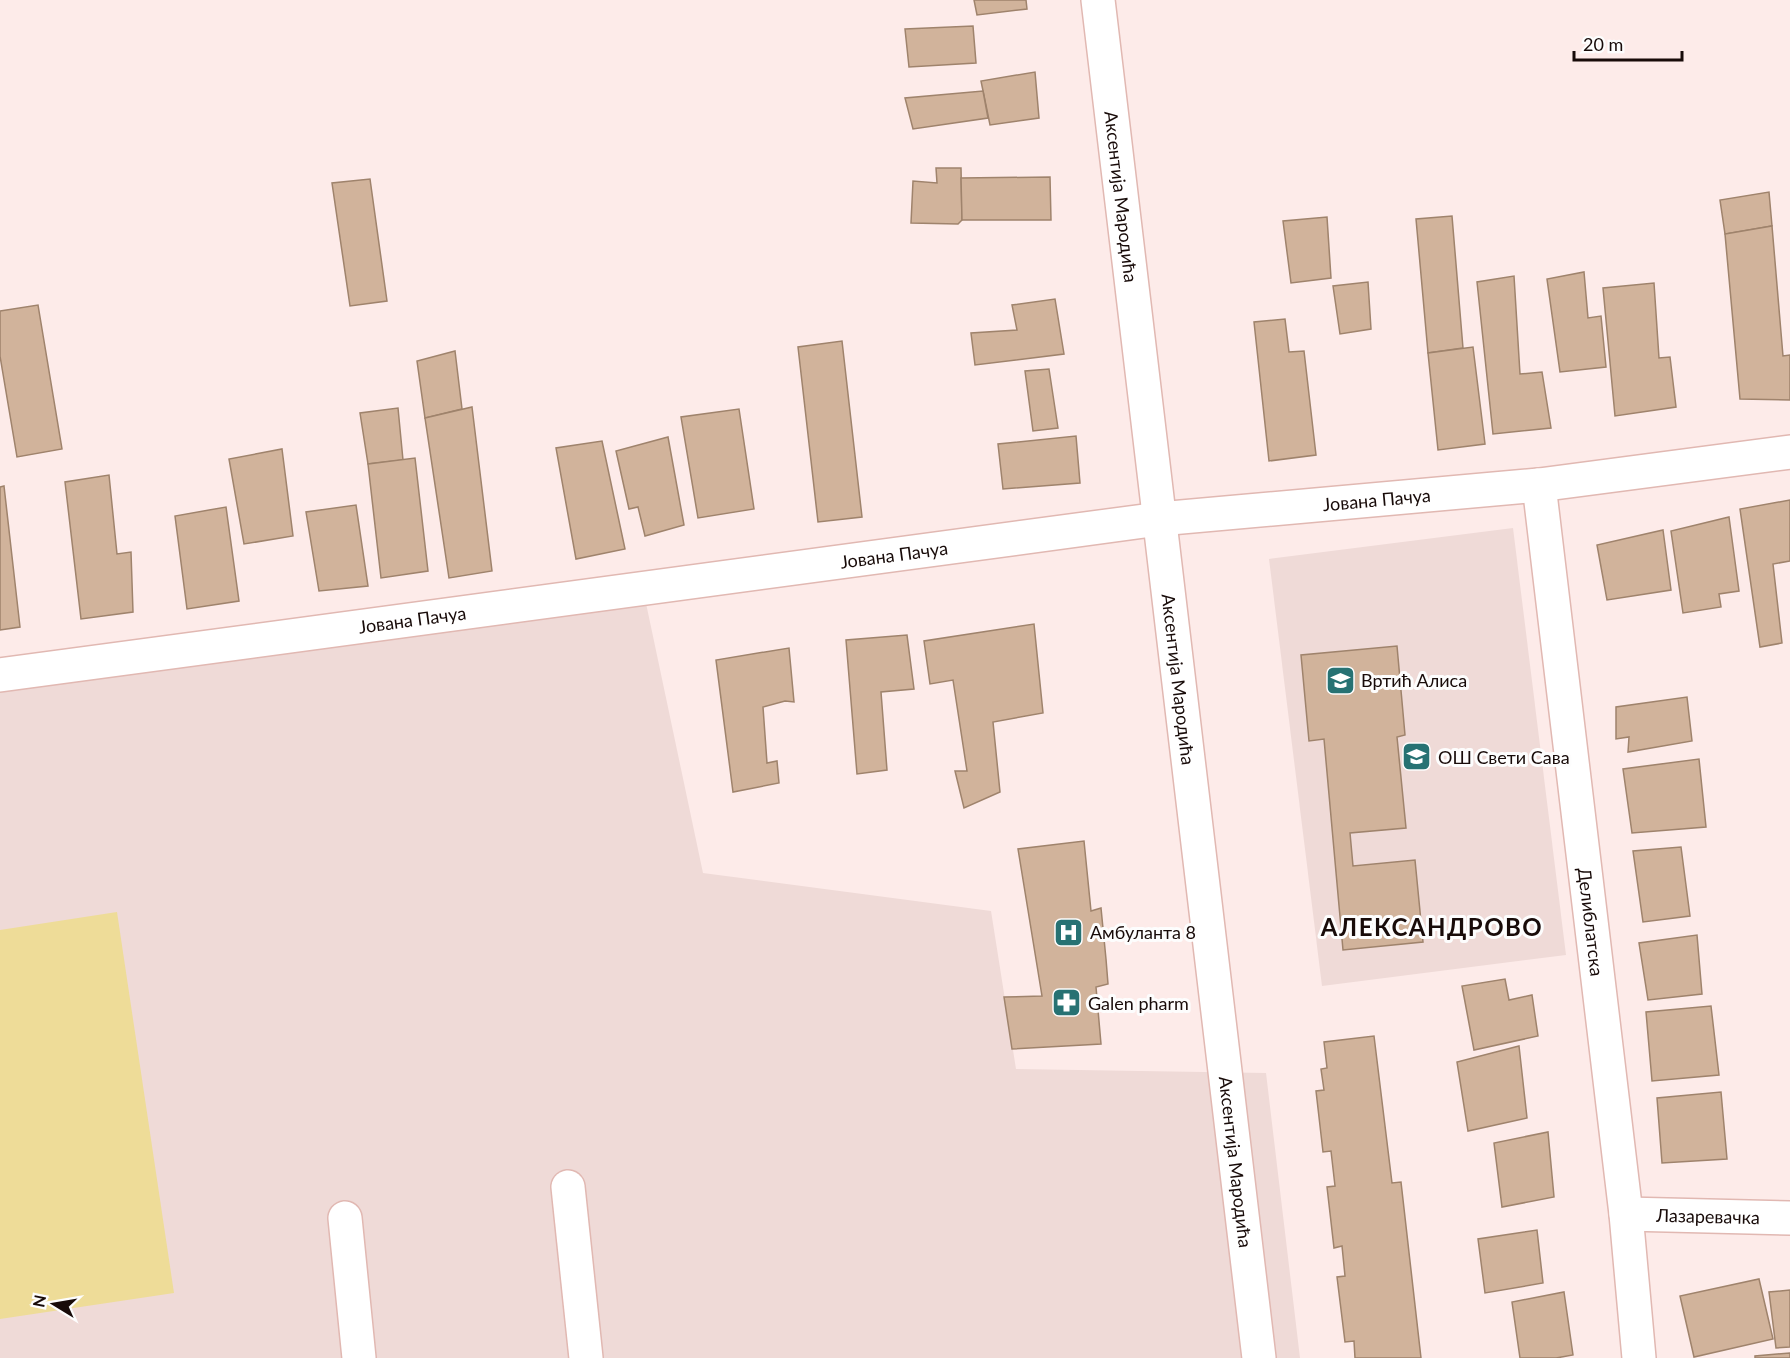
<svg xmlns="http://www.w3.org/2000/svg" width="1790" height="1358" viewBox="0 0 1790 1358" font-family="Lato,sans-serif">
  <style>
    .built { fill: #efdad7 }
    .green { fill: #eedc98 }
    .building { fill: #d1b39b; stroke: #9f836c; stroke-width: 1.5 }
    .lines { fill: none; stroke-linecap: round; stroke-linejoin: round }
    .minor-casing { stroke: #e1b8b2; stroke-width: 36 }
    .minor { stroke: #fff; stroke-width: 33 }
    .labels { text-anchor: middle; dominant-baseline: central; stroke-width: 6; stroke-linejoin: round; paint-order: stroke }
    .street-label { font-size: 18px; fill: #180b09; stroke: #fdfdfd }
    .poi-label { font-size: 18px; fill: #180b09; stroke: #fdfdfd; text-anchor: start }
    .district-label { font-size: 24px; font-weight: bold; letter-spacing: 1.5px; fill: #180b09; stroke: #fdfdfd }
  </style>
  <rect width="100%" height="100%" fill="#fdebe9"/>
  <g class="built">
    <polygon points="1513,528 1566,955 1322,986 1269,559"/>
    <polygon points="643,589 703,873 991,911 1016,1069 1266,1073 1300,1358 0,1358 0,675"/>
  </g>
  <polygon class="green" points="117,912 174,1293 0,1319 0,930"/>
  <g class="building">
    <polygon points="974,0 1026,0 1027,9 977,15"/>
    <polygon points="973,26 976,63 909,67 905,29"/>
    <polygon points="1035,72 1039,118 990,125 981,81"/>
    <polygon points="983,91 988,118 913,129 905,98"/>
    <polygon points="936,168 961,168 962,220 958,224 911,223 913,181 937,183"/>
    <polygon points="1050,177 1051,220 962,220 961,178"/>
    <polygon points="370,179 387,301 350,306 332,183"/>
    <polygon points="1769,192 1772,226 1725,234 1720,200"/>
    <polygon points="1452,216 1463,348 1428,353 1416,219"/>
    <polygon points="1327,217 1331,278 1291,283 1283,221"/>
    <polygon points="1772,226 1783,356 1790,355 1790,400 1740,399 1725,234"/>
    <polygon points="1584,272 1588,318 1601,316 1606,367 1560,372 1547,279"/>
    <polygon points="1514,276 1520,374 1542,372 1551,428 1493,434 1477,282"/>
    <polygon points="1368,282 1371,329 1340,334 1333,286"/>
    <polygon points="1654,283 1659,358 1670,357 1676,407 1615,416 1603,288"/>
    <polygon points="1055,299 1064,354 975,365 971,333 1017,330 1012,305"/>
    <polygon points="38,305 62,449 17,457 0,356 0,311"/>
    <polygon points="1285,319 1289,352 1304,351 1316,455 1269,461 1254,322"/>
    <polygon points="842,341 862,517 818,522 798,347"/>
    <polygon points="1473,347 1485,444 1438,450 1428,353"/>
    <polygon points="455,351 462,409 425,418 417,361"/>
    <polygon points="1049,369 1058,428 1033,431 1025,371"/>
    <polygon points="472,407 492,571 449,578 425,418"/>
    <polygon points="398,408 403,460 368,464 360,413"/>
    <polygon points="739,409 754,509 698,518 681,417"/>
    <polygon points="1076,436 1080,483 1003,489 998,444"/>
    <polygon points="668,437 684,525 645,536 638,507 629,509 616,451"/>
    <polygon points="602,441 625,549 576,559 556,448"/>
    <polygon points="282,449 293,536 244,544 229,459"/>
    <polygon points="415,458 428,571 381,578 368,464"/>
    <polygon points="109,475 117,554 131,552 133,612 81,619 65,482"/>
    <polygon points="4,486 20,627 0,630 0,487"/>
    <polygon points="1790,500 1790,561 1773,564 1782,643 1760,647 1740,509"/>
    <polygon points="356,505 368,586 319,591 306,512"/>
    <polygon points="226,507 239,601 187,609 175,516"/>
    <polygon points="1729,517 1739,591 1719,594 1721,607 1683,613 1671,531"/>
    <polygon points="1663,530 1671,590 1607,600 1597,545"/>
    <polygon points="1034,624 1043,713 993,722 1000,792 964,808 955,771 967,771 953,680 930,684 924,641"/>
    <polygon points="907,635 914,689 881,692 887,770 857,774 846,640"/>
    <polygon points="1397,646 1405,735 1397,737 1406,828 1350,833 1353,866 1415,860 1423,942 1343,950 1324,739 1309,741 1301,655"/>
    <polygon points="789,648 794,702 785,701 763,707 767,763 777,761 779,783 733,792 716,660"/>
    <polygon points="1687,697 1692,741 1628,752 1629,737 1616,739 1616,707"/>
    <polygon points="1699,759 1706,827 1632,833 1623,769"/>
    <polygon points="1084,841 1091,911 1101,908 1106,959 1108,984 1096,987 1101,1044 1012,1049 1004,997 1042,996 1018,849"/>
    <polygon points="1681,847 1690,916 1643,922 1633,851"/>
    <polygon points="1697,935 1702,994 1648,1000 1639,943"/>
    <polygon points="1505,979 1509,1000 1532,995 1538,1036 1474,1050 1462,986"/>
    <polygon points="1711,1006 1719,1075 1652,1081 1646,1012"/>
    <polygon points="1374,1036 1392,1183 1401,1182 1421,1358 1355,1358 1354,1341 1345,1342 1337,1277 1345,1276 1342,1246 1334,1248 1327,1187 1335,1186 1331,1151 1323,1152 1316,1091 1324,1090 1321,1069 1327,1068 1324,1042"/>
    <polygon points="1519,1046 1527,1118 1468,1131 1457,1062"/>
    <polygon points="1721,1092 1727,1159 1662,1163 1657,1098"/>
    <polygon points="1548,1132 1554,1197 1502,1207 1494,1143"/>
    <polygon points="1537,1230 1543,1283 1485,1293 1478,1239"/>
    <polygon points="1759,1279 1773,1339 1694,1357 1680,1296"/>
    <polygon points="1790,1290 1790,1347 1776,1348 1769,1292"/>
    <polygon points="1564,1292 1573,1355 1556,1358 1520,1358 1512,1302"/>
    <polygon points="1790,1353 1790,1358 1755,1358 1755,1356"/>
  </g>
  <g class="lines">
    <defs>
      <g id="minor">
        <path id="s1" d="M1098,0L1259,1358"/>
        <path id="s2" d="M1539,485L1626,1214L1639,1358"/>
        <path id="s3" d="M0,675L1159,519L1539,485L1790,452"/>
        <polyline points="568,1187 586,1358"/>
        <path id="s4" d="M1626,1214L1790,1218"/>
        <polyline points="345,1218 359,1358"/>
      </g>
    </defs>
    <use href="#minor" class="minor-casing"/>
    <use href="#minor" class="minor"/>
  </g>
  <defs>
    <symbol id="school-square" viewBox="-11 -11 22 22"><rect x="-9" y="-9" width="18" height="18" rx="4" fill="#277273" stroke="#fdfdfd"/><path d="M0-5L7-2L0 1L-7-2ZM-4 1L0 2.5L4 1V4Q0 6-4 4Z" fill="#fff"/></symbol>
    <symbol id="hospital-square" viewBox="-11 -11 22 22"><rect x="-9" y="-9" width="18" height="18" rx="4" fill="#277273" stroke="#fdfdfd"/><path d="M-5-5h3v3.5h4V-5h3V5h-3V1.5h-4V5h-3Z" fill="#fff"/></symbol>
    <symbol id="pharmacy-square" viewBox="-11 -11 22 22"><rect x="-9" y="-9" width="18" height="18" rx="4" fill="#277273" stroke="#fdfdfd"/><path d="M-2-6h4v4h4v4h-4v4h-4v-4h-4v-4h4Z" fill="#fff"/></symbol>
  </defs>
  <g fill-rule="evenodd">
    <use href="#school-square" x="1324" y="664" width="33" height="33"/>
    <use href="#school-square" x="1400" y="740" width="33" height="33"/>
    <use href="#hospital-square" x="1052" y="916" width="33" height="33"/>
    <use href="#pharmacy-square" x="1050" y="986" width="33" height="33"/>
  </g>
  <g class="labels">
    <g class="street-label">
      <text stroke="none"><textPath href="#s1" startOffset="198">Аксентија Мародића</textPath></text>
      <text stroke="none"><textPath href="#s3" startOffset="1388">Јована Пачуа</textPath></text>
      <text stroke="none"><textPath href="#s3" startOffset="902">Јована Пачуа</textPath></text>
      <text stroke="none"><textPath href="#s3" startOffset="416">Јована Пачуа</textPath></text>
      <text stroke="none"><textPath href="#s1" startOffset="684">Аксентија Мародића</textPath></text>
      <text stroke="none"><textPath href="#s2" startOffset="440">Делиблатска</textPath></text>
      <text stroke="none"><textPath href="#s1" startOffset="1170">Аксентија Мародића</textPath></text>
      <text stroke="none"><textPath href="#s4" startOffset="82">Лазаревачка</textPath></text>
    </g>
    <g class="poi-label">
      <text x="1361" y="680">Вртић Алиса</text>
      <text x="1438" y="757">ОШ Свети Сава</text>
      <text x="1090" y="932">Амбуланта 8</text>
      <text x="1088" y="1003">Galen pharm</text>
    </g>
    <g class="district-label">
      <text x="1432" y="926">АЛЕКСАНДРОВО</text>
    </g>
  </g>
  <g transform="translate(54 1304) rotate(281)" stroke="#fdfdfd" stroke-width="4.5" paint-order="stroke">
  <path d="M0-4.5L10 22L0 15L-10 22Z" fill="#180b09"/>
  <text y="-9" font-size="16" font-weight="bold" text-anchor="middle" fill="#180b09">N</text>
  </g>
  <path d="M1574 51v9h108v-9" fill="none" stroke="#180b09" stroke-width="3"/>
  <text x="1583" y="51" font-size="18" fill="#180b09" stroke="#fdfdfd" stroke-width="4.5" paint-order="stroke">20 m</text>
</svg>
